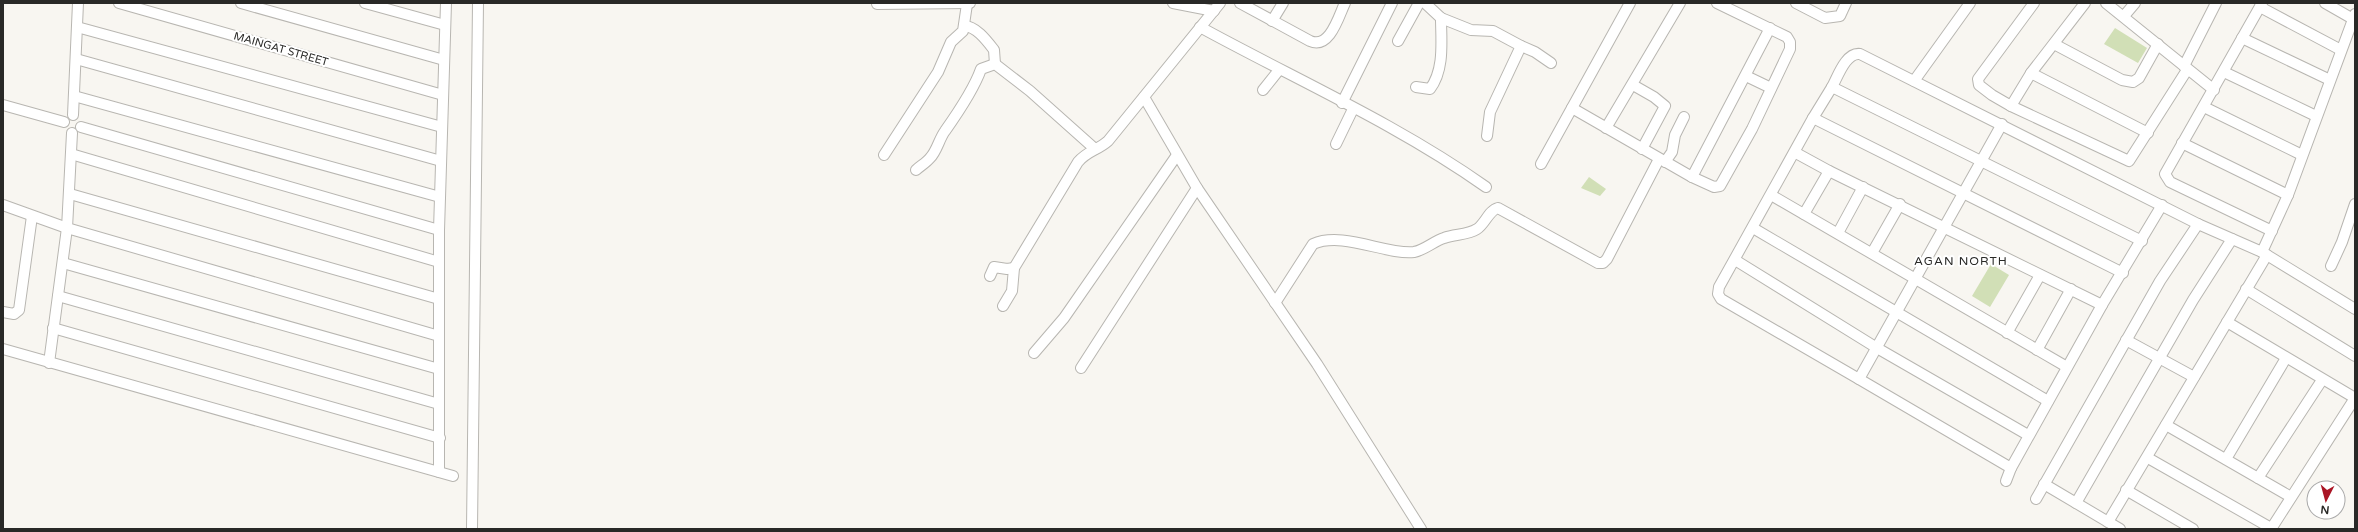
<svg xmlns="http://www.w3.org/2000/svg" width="2358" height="532" viewBox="0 0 2358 532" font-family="'Varela Round',sans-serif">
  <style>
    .green { fill: #d1dfb6 }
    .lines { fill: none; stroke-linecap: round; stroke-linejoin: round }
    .minor-casing { stroke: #b8b6b1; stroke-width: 12 }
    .minor { stroke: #fff; stroke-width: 10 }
    .labels { text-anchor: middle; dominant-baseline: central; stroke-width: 4; stroke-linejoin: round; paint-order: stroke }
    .street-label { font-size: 11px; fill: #292927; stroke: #fff }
    .neighbourhood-label { font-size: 12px; letter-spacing: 1px; fill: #292927; stroke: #fff }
  </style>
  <rect width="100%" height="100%" fill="#f8f6f1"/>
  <g class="green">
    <polygon points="2115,28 2147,48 2138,63 2104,44"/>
    <polygon points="1589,177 1606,189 1600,196 1581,188"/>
    <polygon points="1991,264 2009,275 1990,307 1972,296"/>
  </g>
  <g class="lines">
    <defs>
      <g id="minor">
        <polyline points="119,3 443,95"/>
        <polyline points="241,3 444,60"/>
        <polyline points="365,3 445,25"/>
        <polyline points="1173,3 1214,11"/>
        <path d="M1240,3L1310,41C1330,50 1339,15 1345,3"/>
        <polyline points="1796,3 1825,18 1840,16 1846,3"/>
        <polyline points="2034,3 1978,79 1979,85 1992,95 2011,106 2031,73 2085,3"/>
        <polyline points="2106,3 2214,90"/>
        <polyline points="2262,3 2165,174 2170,182 2272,231"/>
        <polyline points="2325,3 2353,19"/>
        <polyline points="877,4 970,3"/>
        <polyline points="2260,7 2341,50"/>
        <polyline points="2124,16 2135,3"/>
        <polyline points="1441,18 1471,30 1493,31 1521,46 1490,112 1487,136"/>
        <polyline points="1272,21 1283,3"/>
        <path d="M964,26C976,26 987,41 994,50L995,64"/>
        <polyline points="77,27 442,127"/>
        <path d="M1200,27C1295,79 1397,124 1486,187"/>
        <polyline points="2242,38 2330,80"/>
        <polyline points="1398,41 1419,3"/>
        <polyline points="2054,44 2122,80 2133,82 2139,78 2158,44"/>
        <polyline points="1521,46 1535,52 1551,63"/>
        <polyline points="76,59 441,161"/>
        <polyline points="2184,66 2216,3"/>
        <polyline points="2224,72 2316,116"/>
        <polyline points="2031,73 2148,133"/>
        <polyline points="1746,76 1771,88"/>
        <polyline points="1914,81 1970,3"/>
        <polyline points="1633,85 1654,97 1665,106 1642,149"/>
        <path d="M1416,87L1430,89C1445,69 1441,40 1441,18L1425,3"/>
        <path d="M1832,87C1838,76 1846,52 1860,54L2198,224L2262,252L2288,195L2355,14"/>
        <polyline points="1263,90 1279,70"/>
        <polyline points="74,96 440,197"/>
        <polyline points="1342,103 1392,3"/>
        <polyline points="3,105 64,122"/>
        <polyline points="2011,106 2129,161 2187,70"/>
        <polyline points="2204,107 2302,155"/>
        <polyline points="1572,108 1692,177 1714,187 1720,186 1752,129 1790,49 1790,42 1787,37 1717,3"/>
        <polyline points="73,115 78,3"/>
        <polyline points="1813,118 1719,287 1718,294 1721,299 1859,379"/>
        <polyline points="2002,124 1859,379 2011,468 2102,305 2162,205"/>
        <polyline points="81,127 439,230"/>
        <polyline points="1606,128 1680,3"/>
        <polyline points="2182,143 2288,195"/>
        <polyline points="1336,144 1353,109"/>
        <polyline points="1796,153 1829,171 2102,305"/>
        <polyline points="71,154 439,262"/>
        <polyline points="884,155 938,72 951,42 963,31 967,4"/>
        <polyline points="1665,162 1672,152 1675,135 1684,117"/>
        <polyline points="1541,164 1630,3"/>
        <path d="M916,170C920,166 926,163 930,158C937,151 939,139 945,131C957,114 974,89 981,69L995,64L1030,91L1095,149"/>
        <polyline points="1692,177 1770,28"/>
        <polyline points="1197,188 1317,364 1421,529"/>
        <polyline points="70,194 439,299"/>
        <polyline points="1771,195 2067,367"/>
        <polyline points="3,205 67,228 439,336"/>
        <polyline points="1804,214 1829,171"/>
        <polyline points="1753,228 2048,401"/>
        <polyline points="1838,233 1863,187"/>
        <polyline points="2262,252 2355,309"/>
        <polyline points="1872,253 1900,204"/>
        <polyline points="1735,260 1877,348 2028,435"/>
        <polyline points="63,263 439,369"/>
        <polyline points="2331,266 2342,242 2355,204"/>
        <polyline points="2123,273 1813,118 1832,87 2142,241"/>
        <polyline points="990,276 994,267 1007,269 1014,268"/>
        <polyline points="2246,289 2355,356"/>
        <polyline points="58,296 439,404"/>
        <path d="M1275,303L1313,244C1343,231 1386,255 1414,252C1425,250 1434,241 1444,238C1455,234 1468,235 1477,229C1485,224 1489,210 1498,208L1598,263H1603L1607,259L1659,159"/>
        <path d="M1003,306L1012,291L1014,268L1078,162C1087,151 1098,150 1108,141L1220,3"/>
        <polyline points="3,312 14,314 19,310 32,216"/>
        <polyline points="2227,322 2355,398"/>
        <polyline points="53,328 440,438"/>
        <polyline points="2007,333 2040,275"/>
        <polyline points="2126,340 2194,377"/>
        <polyline points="3,349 453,476"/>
        <polyline points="2037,350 2071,289"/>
        <polyline points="1034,353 1064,318 1177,155"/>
        <polyline points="49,363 67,228 72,133"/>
        <polyline points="1081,368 1197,188 1144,97"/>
        <polyline points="2166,425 2291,497"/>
        <polyline points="2148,458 2271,528"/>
        <polyline points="2226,459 2286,358"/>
        <polyline points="439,472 439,230 446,3"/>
        <polyline points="2258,478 2322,380"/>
        <polyline points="2006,481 2011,468"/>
        <polyline points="2044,484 2120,529"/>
        <polyline points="2126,490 2193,529"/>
        <polyline points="2036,499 2160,281 2198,224"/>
        <polyline points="2076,503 2193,300 2232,239"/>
        <polyline points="2108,522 2267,255"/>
        <polyline points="472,529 478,3"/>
        <polyline points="2271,529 2355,398"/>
      </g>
    </defs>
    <use href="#minor" class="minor-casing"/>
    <use href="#minor" class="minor"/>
  </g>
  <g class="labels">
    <g class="street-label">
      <text transform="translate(281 49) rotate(16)">MAINGAT STREET</text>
    </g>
    <g class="neighbourhood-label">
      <text x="1961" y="261">AGAN NORTH</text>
    </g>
  </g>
  <rect width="2358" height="532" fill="none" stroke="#292927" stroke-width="8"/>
  <g transform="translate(2326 500) rotate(186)"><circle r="19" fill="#ffffff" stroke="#a9a9a9"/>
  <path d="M0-3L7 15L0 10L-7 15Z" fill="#aa1525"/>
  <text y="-6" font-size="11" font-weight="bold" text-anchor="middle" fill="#292927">N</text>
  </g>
</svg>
